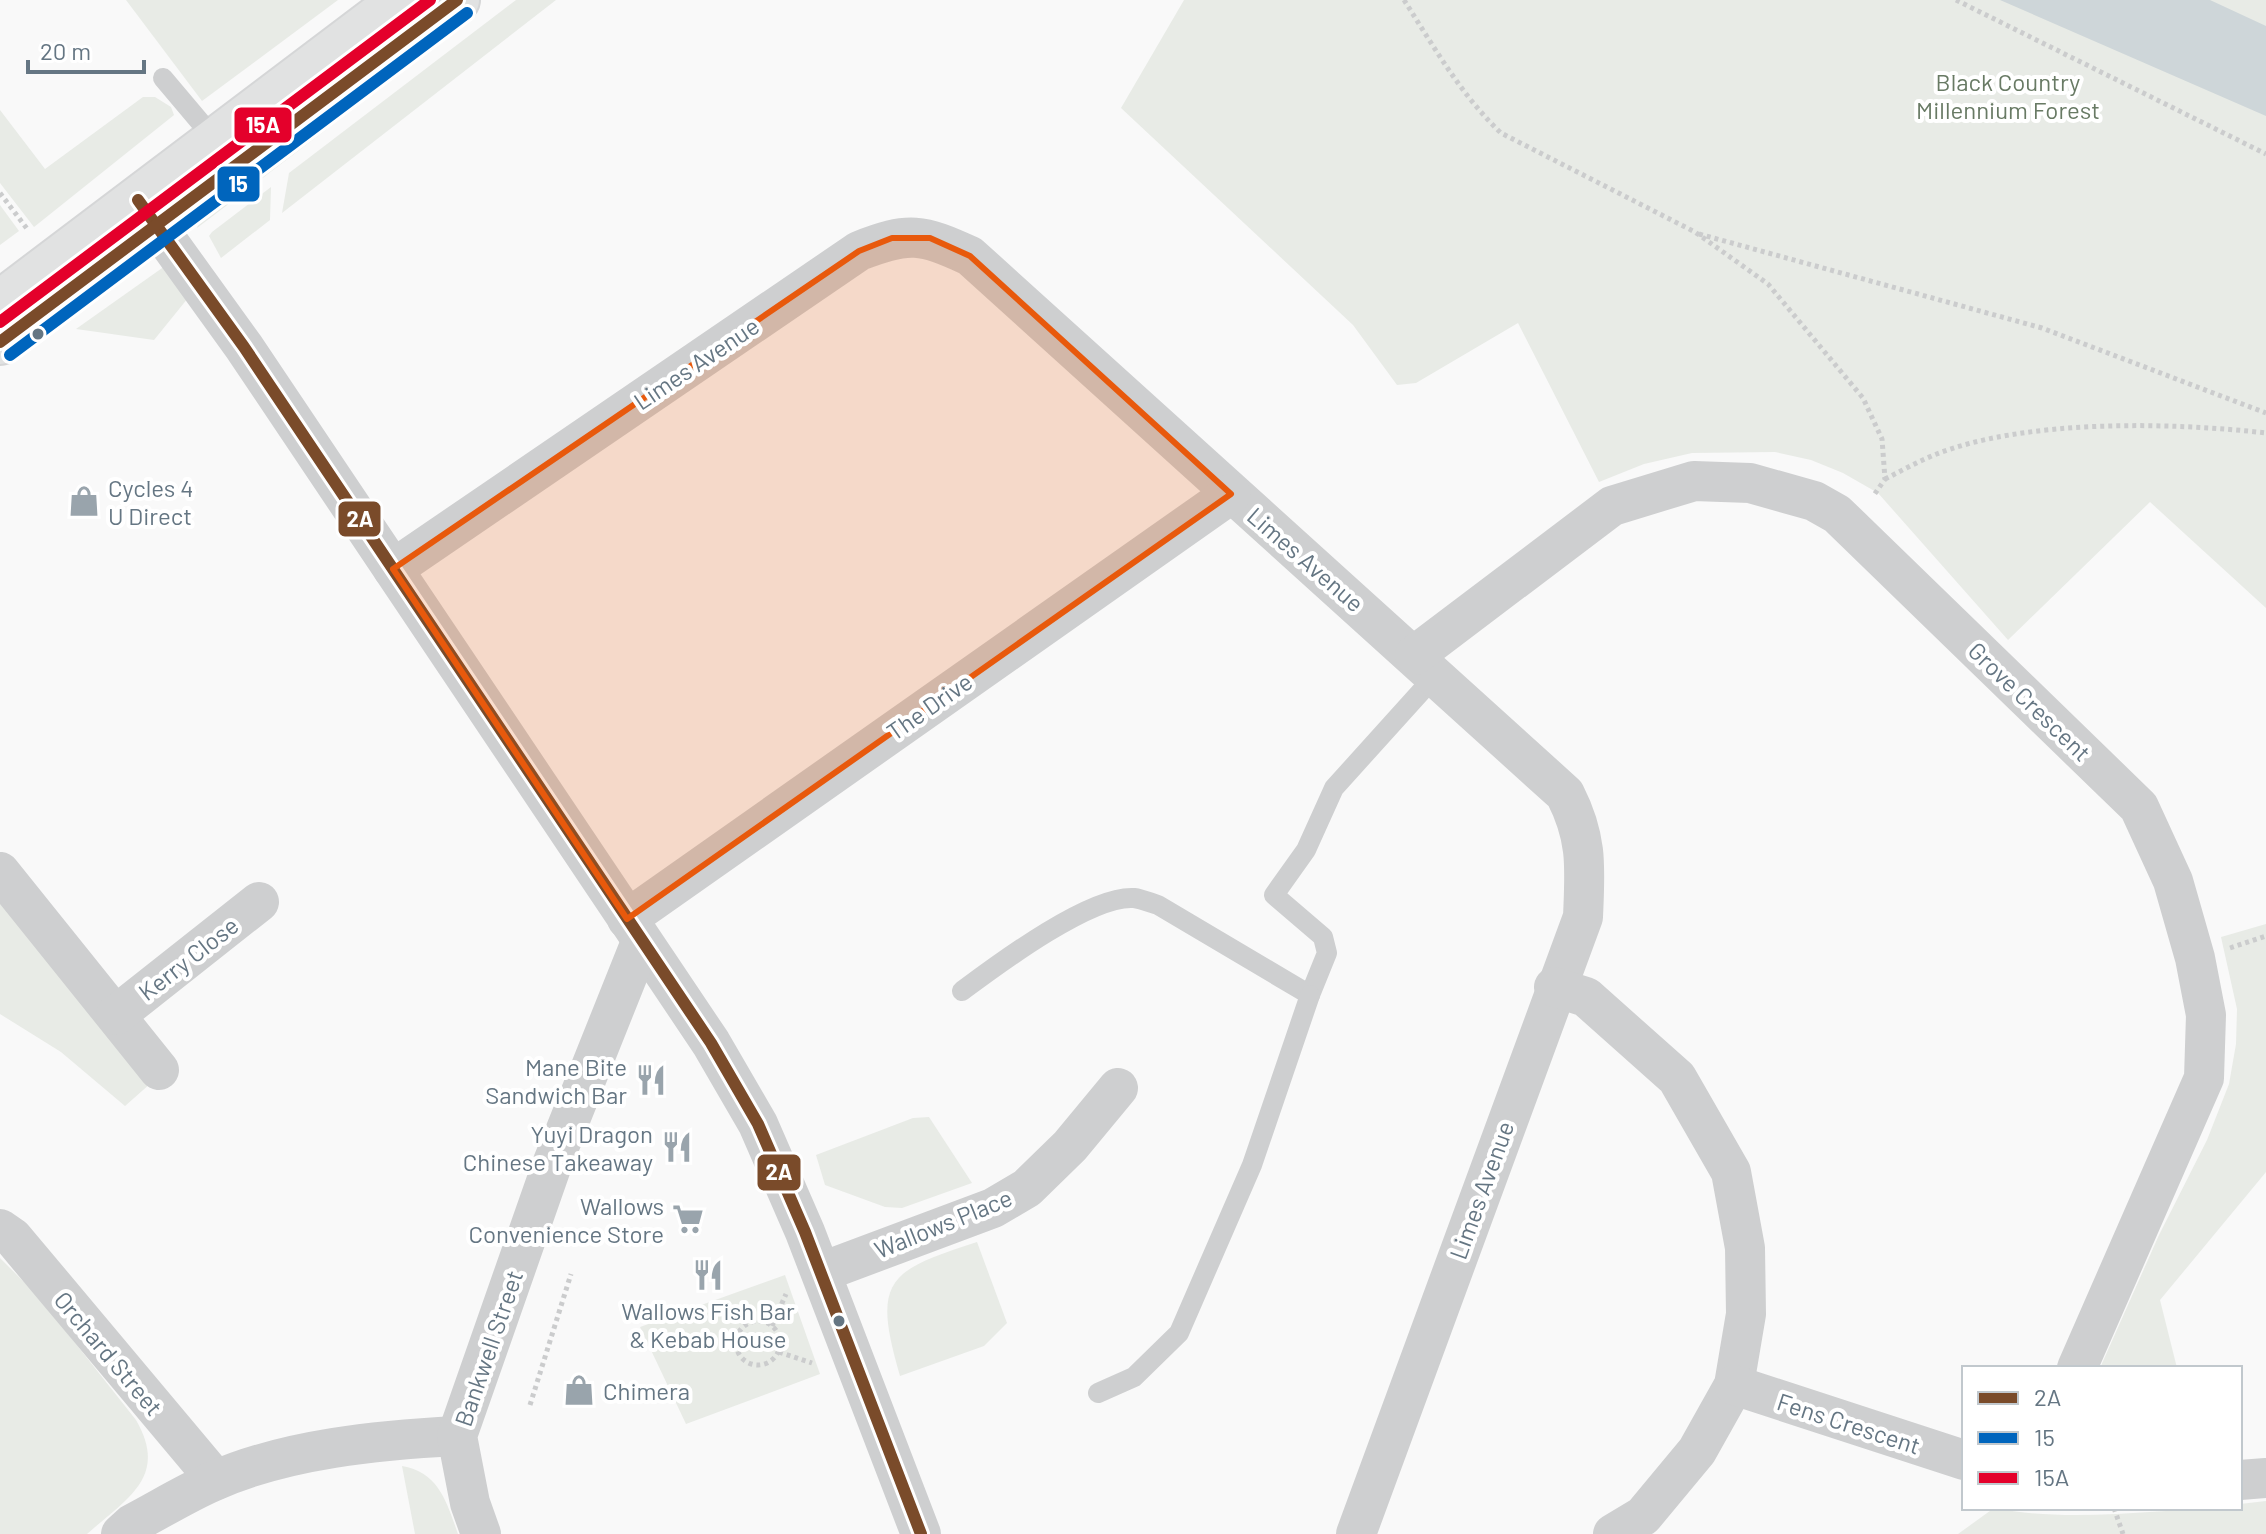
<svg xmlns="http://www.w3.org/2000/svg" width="2266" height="1534" viewBox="0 0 2266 1534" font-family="Barlow,sans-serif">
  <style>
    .green { fill: #e8ebe6 }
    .water { fill: #ced6d9 }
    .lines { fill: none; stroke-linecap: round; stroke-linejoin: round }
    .secondary-casing { stroke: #d5d6d7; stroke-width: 48 }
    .path { stroke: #cbcccd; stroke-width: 5; stroke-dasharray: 4 4; stroke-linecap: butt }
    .service { stroke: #cecfd0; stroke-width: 20 }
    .minor { stroke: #cecfd0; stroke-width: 40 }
    .secondary { stroke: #e1e2e2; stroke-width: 44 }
    .bus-1-casing { stroke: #fff; stroke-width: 18 }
    .bus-2-casing { stroke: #fff; stroke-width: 18 }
    .bus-3-casing { stroke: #fff; stroke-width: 18 }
    .bus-1 { stroke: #7a4b2a; stroke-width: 12 }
    .bus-2 { stroke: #0065bd; stroke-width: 12 }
    .bus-3 { stroke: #e4002b; stroke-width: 12 }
    .marked { fill: #e8590c; fill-opacity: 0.2; stroke: #e8590c; stroke-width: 6; stroke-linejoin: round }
    .bus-dot { fill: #657683; stroke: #fff; stroke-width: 3 }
    .labels { text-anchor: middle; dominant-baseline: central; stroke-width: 8; stroke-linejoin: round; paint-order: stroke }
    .park-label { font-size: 24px; fill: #687a64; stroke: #fff }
    .street-label { font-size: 24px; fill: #657683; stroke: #fff }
    .poi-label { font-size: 24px; fill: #657683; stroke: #fff; text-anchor: end }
    .line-badge { stroke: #fff; stroke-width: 3 }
    .badge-label { font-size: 22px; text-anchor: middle; font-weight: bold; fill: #fff }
  </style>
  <rect width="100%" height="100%" fill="#f9f9f9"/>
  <g class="green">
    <polygon points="126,0 338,0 202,101"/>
    <polygon points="516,0 556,0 282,213 289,173"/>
    <polygon points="1184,0 2266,0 2266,608 2150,502 2008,640 1878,493 1843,473 1811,460 1775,452 1692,453 1644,464 1599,482 1518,323 1416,383 1397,385 1353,325 1121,108"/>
    <polygon points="143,97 155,97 171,107 174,115 34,227 0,183 0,110 45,169"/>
    <polygon points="317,118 327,129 197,228 206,201"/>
    <polygon points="271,187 270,220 221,258 209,236 212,232"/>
    <polygon points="0,205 19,231 0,245"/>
    <polygon points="165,266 188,298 154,340 76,329"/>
    <polygon points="0,901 151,1083 125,1106 61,1052 0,1014"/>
    <polygon points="2266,924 2266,1172 2160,1300 2177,1368 2100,1368 2159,1235 2207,1140 2229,1084 2236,1044 2237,1009 2221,937"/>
    <polygon points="929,1117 972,1183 902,1208 885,1207 825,1185 816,1155 913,1118"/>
    <path d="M977,1242L1007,1323L984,1346L900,1376C872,1280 887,1271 977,1242Z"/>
    <path d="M0,1258L38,1296L136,1420C169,1477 127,1498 87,1534H0Z"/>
    <polygon points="785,1275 820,1374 686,1424 640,1327"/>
    <path d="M402,1466C439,1472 447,1503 458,1534H415Z"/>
    <path d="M2266,1501V1534H1958L1994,1508C2075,1524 2158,1508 2240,1508V1504Z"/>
  </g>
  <polygon class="water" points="2000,0 2210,0 2266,26 2266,116"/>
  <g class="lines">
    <defs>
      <g id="secondary">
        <polyline points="0,303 401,0"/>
        <polyline points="0,342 457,0"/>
      </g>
    </defs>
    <use href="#secondary" class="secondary-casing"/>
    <g class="path">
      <path d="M1404,0C1434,47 1461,95 1501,133L1695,232L1768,284L1863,398L1882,439L1885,479L1874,495"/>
      <polyline points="1956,0 2266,154"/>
      <polyline points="0,193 28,230"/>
      <polyline points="1699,234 2042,328 2266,413"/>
      <path d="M1885,479C1901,471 1917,462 1934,455C2024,419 2170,422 2266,433"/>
      <polyline points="2230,948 2266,936"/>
      <circle cx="758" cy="1343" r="22"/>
      <polyline points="772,1326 786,1294"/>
      <polyline points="779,1352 812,1363"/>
      <polyline points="530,1405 571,1274"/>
      <polyline points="2114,1508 2123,1534"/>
    </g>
    <g class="service">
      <polyline points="163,78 217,142"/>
      <path d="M962,991C997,965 1090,895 1134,898C1142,899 1151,903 1158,905L1310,995L1327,953L1323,937L1274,895L1306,850L1334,788L1436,675"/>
      <polyline points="1098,1393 1134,1377 1179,1333 1252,1165 1310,995"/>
    </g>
    <g class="minor">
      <polyline points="138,200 244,347 711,1043 758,1124 805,1232 921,1534"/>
      <path d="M393,569L859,251C909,231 922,234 970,256L1565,794C1588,839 1585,868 1583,917L1356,1534"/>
      <polyline points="1415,655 1612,506 1694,481 1750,483 1814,501 1837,514 2139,807 2173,881 2195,958 2206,1015 2204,1078 2077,1368"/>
      <polyline points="0,872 159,1070"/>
      <polyline points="627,919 1231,494"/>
      <polyline points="1554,987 1586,997 1677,1078 1731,1172 1745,1248 1746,1314 1734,1385 1697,1451 1643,1516 1613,1534"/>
      <polyline points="116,1015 259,902"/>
      <polyline points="0,1229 13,1238 216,1480"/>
      <polyline points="822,1272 993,1208 1027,1188 1070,1146 1118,1088"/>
      <polyline points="1734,1385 1964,1460"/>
      <polyline points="2240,1480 2266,1478"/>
      <path d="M121,1534L132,1524C159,1510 186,1493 214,1481C286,1449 379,1440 457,1436"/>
      <polyline points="481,1534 470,1503 457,1436 553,1162 641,942"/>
    </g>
    <use href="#secondary" class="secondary"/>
    <defs>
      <g id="bus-1">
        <polyline points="138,200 244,347 711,1043 758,1124 805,1232 921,1534"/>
        <polyline points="0,342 457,0"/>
      </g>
      <polyline id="bus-2" points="10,355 467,13"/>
      <polyline id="bus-3" points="0,322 430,0"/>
    </defs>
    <use href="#bus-1" class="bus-1-casing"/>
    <use href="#bus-2" class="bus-2-casing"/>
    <use href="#bus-3" class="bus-3-casing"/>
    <use href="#bus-1" class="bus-1"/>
    <use href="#bus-2" class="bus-2"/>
    <use href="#bus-3" class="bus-3"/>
  </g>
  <path class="marked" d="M892,238H930L970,256L1231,494L627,919L393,569L859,251Z"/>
  <defs>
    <symbol id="shop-bare" viewBox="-9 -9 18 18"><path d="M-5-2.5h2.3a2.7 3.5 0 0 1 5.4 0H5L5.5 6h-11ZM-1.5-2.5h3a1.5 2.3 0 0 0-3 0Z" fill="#99a4ac" stroke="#fff" stroke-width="2.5" paint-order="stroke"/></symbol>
    <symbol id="restaurant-bare" viewBox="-9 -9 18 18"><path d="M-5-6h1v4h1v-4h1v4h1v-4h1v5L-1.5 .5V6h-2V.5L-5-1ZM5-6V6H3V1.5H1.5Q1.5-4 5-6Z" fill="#99a4ac" stroke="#fff" stroke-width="2.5" paint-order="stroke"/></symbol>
    <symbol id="supermarket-bare" viewBox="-9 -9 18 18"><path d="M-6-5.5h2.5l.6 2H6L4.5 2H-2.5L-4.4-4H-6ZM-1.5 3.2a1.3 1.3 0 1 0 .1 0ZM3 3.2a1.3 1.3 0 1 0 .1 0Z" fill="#99a4ac" stroke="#fff" stroke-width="2.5" paint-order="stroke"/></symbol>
  </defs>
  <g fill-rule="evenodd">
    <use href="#shop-bare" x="62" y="479" width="44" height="44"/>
    <use href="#restaurant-bare" x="629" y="1058" width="44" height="44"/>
    <use href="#restaurant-bare" x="655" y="1125" width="44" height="44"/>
    <use href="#supermarket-bare" x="666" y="1197" width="44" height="44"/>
    <use href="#restaurant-bare" x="686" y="1253" width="44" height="44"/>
    <use href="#shop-bare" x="557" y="1368" width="44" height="44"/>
  </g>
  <g class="bus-dot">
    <circle cx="38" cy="334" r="7"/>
    <circle cx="839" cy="1321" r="7"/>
  </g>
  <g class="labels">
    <g class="park-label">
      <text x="2008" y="81">Black Country<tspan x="2008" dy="28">Millennium Forest</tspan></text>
    </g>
    <g class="street-label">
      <text transform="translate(696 363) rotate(-34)">Limes Avenue</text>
      <text transform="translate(1306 559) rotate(41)">Limes Avenue</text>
      <text transform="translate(2030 701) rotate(44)">Grove Crescent</text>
      <text transform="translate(929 706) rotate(-35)">The Drive</text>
      <text transform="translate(188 958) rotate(-38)">Kerry Close</text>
      <text transform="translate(1481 1190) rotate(-70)">Limes Avenue</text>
      <text transform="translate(943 1223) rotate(-22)">Wallows Place</text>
      <text transform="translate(488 1348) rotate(-71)">Bankwell Street</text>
      <text transform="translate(109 1353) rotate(50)">Orchard Street</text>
      <text transform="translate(1849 1423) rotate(18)">Fens Crescent</text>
    </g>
    <g class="poi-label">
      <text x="108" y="487" text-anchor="start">Cycles 4<tspan x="108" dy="28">U Direct</tspan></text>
      <text x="627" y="1066">Mane Bite<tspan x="627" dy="28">Sandwich Bar</tspan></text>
      <text x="653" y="1133">Yuyi Dragon<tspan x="653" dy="28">Chinese Takeaway</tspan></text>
      <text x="664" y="1205">Wallows<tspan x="664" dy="28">Convenience Store</tspan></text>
      <text x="708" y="1310" text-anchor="middle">Wallows Fish Bar<tspan x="708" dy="28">&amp; Kebab House</tspan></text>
      <text x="603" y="1390" text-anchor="start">Chimera</text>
    </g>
  </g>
  <g class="line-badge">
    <rect x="233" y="106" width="60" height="38" rx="8" fill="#e4002b"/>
    <rect x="216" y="165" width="45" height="38" rx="8" fill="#0065bd"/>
    <rect x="337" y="500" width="45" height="38" rx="8" fill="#7a4b2a"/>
    <rect x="756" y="1153" width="46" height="39" rx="8" fill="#7a4b2a"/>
  </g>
  <g class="badge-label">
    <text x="263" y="133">15A</text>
    <text x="238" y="192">15</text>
    <text x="360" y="527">2A</text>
    <text x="779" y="1180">2A</text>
  </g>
  <rect x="1962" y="1366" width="280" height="144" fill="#ffffff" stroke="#c1c8cd" stroke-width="2"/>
  <rect x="1978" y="1392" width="40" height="12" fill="#7a4b2a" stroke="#c1c8cd" stroke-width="2"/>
  <text x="2034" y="1406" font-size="24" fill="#657683">2A</text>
  <rect x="1978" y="1432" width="40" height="12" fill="#0065bd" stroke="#c1c8cd" stroke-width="2"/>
  <text x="2034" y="1446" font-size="24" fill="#657683">15</text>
  <rect x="1978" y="1472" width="40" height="12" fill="#e4002b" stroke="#c1c8cd" stroke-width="2"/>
  <text x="2034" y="1486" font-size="24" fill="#657683">15A</text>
  <path d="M28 60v12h116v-12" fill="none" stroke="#657683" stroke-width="4"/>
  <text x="40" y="60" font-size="24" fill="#657683" stroke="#ffffff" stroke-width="6" paint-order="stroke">20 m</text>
</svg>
